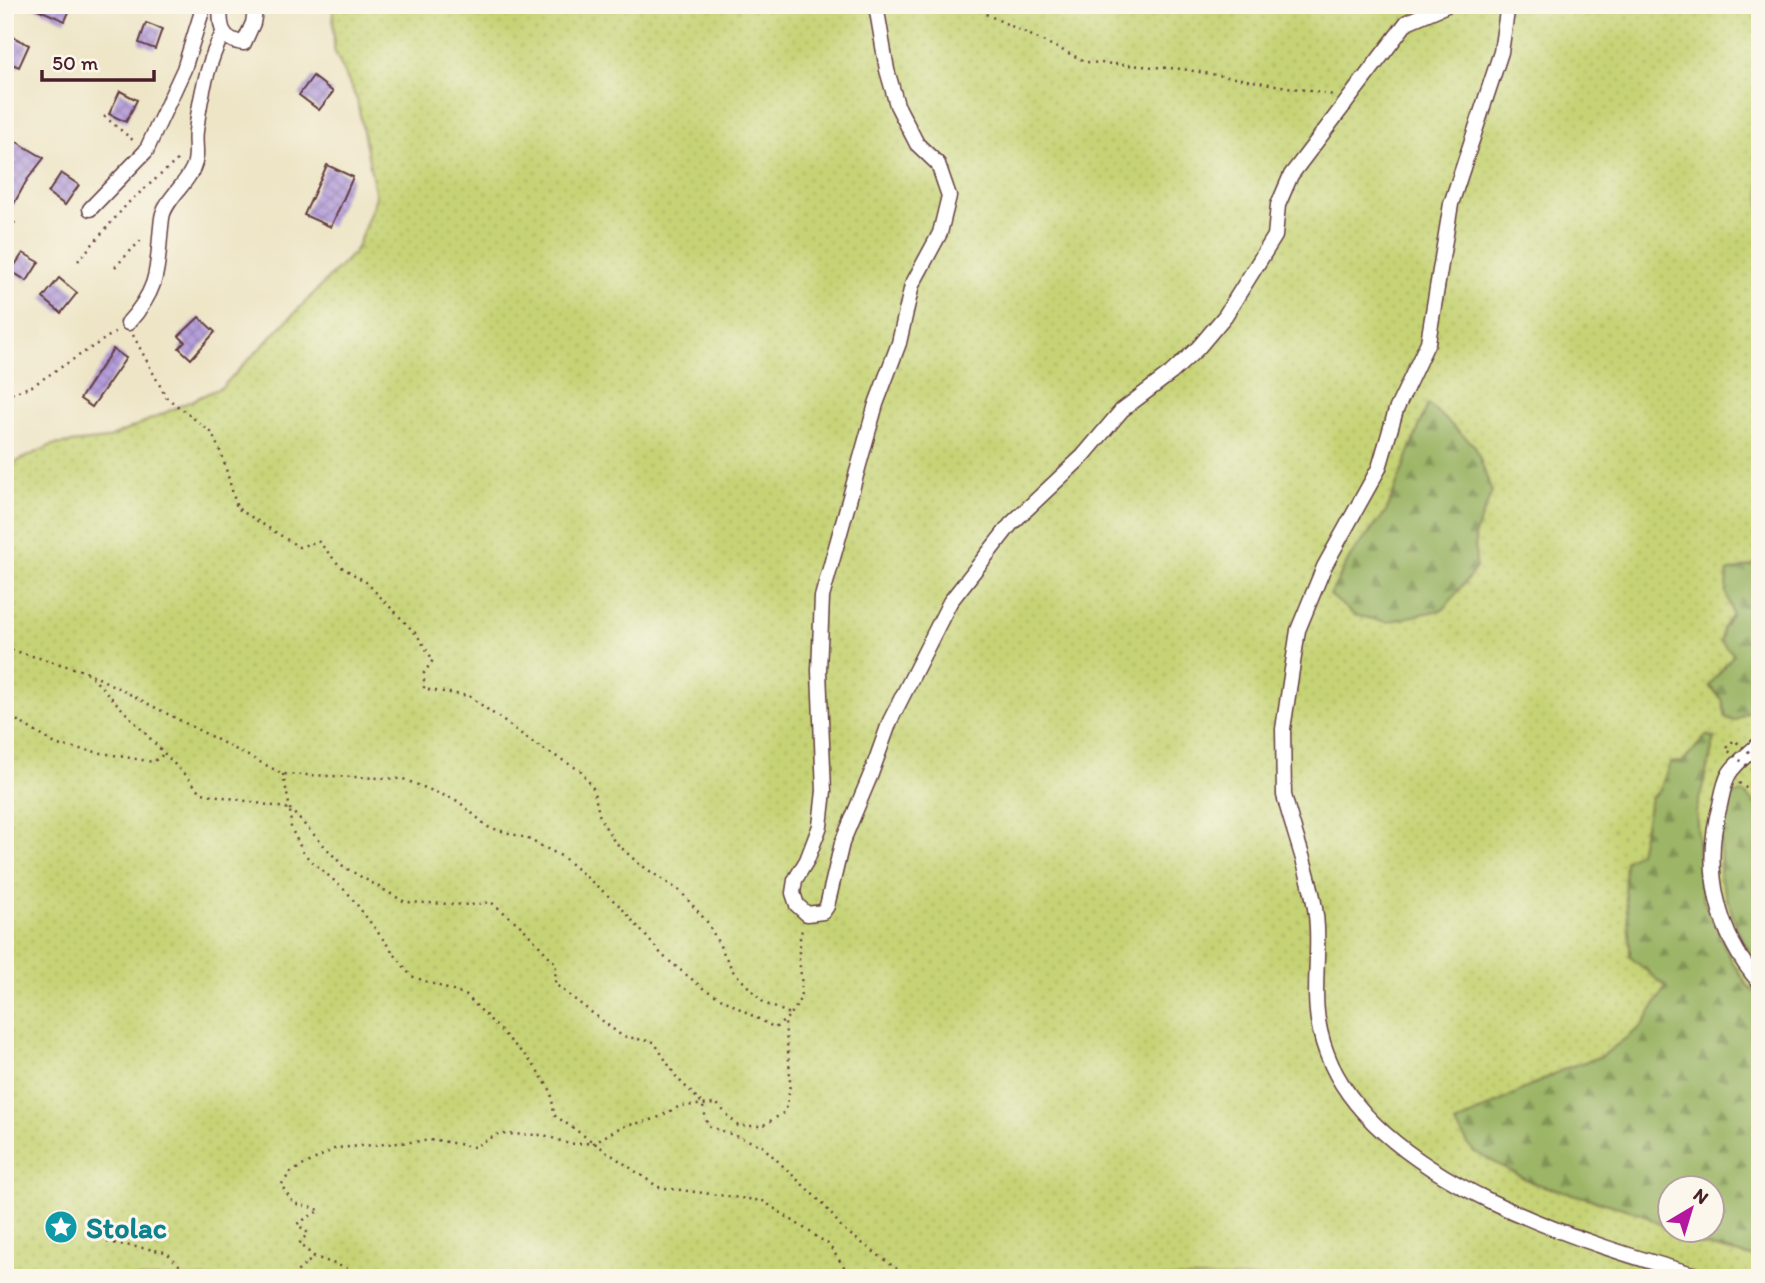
<svg xmlns="http://www.w3.org/2000/svg" width="1765" height="1283" viewBox="0 0 1765 1283" font-family="Itim,sans-serif">
  <style>
    .grass { fill: url(#grass-dots); stroke: #887950; stroke-width: 2; fill-rule: evenodd }
    .forest { fill: url(#forest-firs); stroke: #736a48; stroke-width: 2 }
    .building { fill: url(#building-cross-hatch) }
    .lines { fill: none; stroke-linecap: round; stroke-linejoin: round }
    .minor-casing { stroke: #633d42; stroke-width: 17 }
    .path { stroke: #633d42; stroke-width: 2.5; stroke-dasharray: 2 5; stroke-linecap: butt }
    .minor { stroke: #fff; stroke-width: 14 }
    .path-bridge { stroke: #633d42; stroke-width: 2.5; stroke-dasharray: 2 5; stroke-linecap: butt }
    .labels { text-anchor: middle; dominant-baseline: central; stroke-width: 6; stroke-linejoin: round; paint-order: stroke }
    .culture-label { font-size: 30px; font-weight: bold; fill: #0d838f; stroke: #fbf7ec; text-anchor: start }
  </style>
  <defs>
    <pattern id="grass-dots" width="8" height="8" patternUnits="userSpaceOnUse" patternTransform="scale(1.75)"><rect width="8" height="8" fill="#c6d374"/><path d="M2 2h.1M6 6h.1" fill="none" stroke="#acb565" stroke-width="1.8" stroke-linecap="round"/></pattern>
    <pattern id="forest-firs" width="22" height="20" patternUnits="userSpaceOnUse" patternTransform="scale(1.75)"><rect width="22" height="20" fill="#9cb566"/><path d="M5 1l3.5 6h-7zM16 11l3.5 6h-7z" fill="#819354"/></pattern>
    <pattern id="building-cross-hatch" width="8" height="8" patternUnits="userSpaceOnUse" patternTransform="scale(1.75)"><rect width="8" height="8" fill="#b49dda"/><path d="M0 0l8 8M0 8l8-8" fill="none" stroke="#947fb1"/></pattern>
  </defs>
  <rect width="100%" height="100%" fill="#fbf7ec"/>
  <filter id="ink" filterUnits="userSpaceOnUse"><feTurbulence type="fractalNoise" baseFrequency=".0143" numOctaves="2"/><feDisplacementMap in="SourceGraphic" scale="14" xChannelSelector="R" yChannelSelector="G"/><feConvolveMatrix kernelMatrix="1 2 1 2 8 2 1 2 1" color-interpolation-filters="sRGB"/></filter>
  <filter id="wash" filterUnits="userSpaceOnUse"><feTurbulence type="fractalNoise" baseFrequency=".00686" numOctaves="4" result="noise"/><feDisplacementMap in="SourceGraphic" scale="28" xChannelSelector="R" yChannelSelector="G"/><feGaussianBlur stdDeviation="1.57" result="paint"/><feColorMatrix in="noise" values="0 0 0 0 0 0 0 0 0 0 0 0 0 0 0 0 0 1.4 0 .05"/><feComposite in="paint" operator="in"/></filter>
  <g filter="url(#wash)">
    <rect width="100%" height="100%" fill="#eee5c6"/>
    <path class="grass" d="M333,5H1760V1278H5V467L52,445L107,439L222,387L356,250L376,197L357,100L334,50ZM1670,1188H1712V1230H1670Z"/>
    <g class="forest">
      <polygon points="1428,404 1475,446 1492,492 1475,534 1476,568 1444,609 1387,622 1354,615 1330,595 1350,557 1386,512"/>
      <polygon points="1760,563 1760,704 1735,721 1726,718 1722,699 1709,686 1734,654 1721,642 1722,628 1732,614 1726,592 1727,572"/>
      <path d="M1707,735L1715,738L1696,812L1703,899L1732,961L1748,986L1760,997V1257L1756,1258L1695,1243L1672,1231L1712,1230V1188H1670V1230L1640,1213L1533,1183L1473,1151L1455,1124L1566,1068L1602,1056L1642,1026L1666,987L1630,957C1631,924 1622,893 1625,861L1639,852L1651,798L1660,790L1670,763L1683,762Z"/>
      <polygon points="1744,793 1760,809 1760,967 1740,936 1720,877 1722,796"/>
    </g>
    <g id="blocks">
      <g class="building">
        <polygon points="28,5 72,5 65,21"/>
        <polygon points="146,23 162,29 155,49 139,43"/>
        <polygon points="11,36 29,45 19,67 5,61 5,49"/>
        <polygon points="313,76 333,92 319,110 299,95"/>
        <polygon points="120,91 137,100 126,122 109,114"/>
        <polygon points="5,135 44,158 27,180 5,220 5,170 15,162 13,154 5,151"/>
        <polygon points="327,165 353,177 331,227 304,215"/>
        <polygon points="61,173 79,185 65,205 48,193"/>
        <polygon points="23,253 39,262 27,281 11,271"/>
        <polygon points="59,278 77,293 61,313 43,298"/>
        <polygon points="199,317 215,332 191,359 179,348 185,342 179,336"/>
        <polygon points="113,349 126,358 92,407 80,399"/>
      </g>
    </g>
  </g>
  <g filter="url(#ink)">
    <use href="#blocks" fill-opacity="0" stroke="#633d42" stroke-width="2"/>
    <g class="lines">
      <defs>
        <g id="minor">
          <path d="M221,5C219,25 221,41 244,43L253,23L256,5"/>
          <polyline points="876,5 887,70 897,105 917,144 938,164 949,196 940,233 912,285 899,343 876,404 822,597 819,671 824,791 820,826 807,860 795,880 793,893 797,905 807,914 823,912 827,906 842,843 871,774 890,721 950,602 1011,524 1083,456 1122,410 1171,373 1198,348 1225,316 1275,236 1278,205 1291,175 1407,22 1447,5"/>
          <path d="M1508,5L1501,52L1451,204L1428,342L1396,410L1379,468L1324,567L1298,630L1283,729L1284,795C1294,835 1316,889 1317,928C1319,975 1309,1007 1327,1054C1375,1181 1588,1245 1707,1278"/>
          <polyline points="5,161 6,160"/>
          <polyline points="90,209 146,151 184,69 204,5"/>
          <path d="M128,323C163,284 156,265 162,218C164,201 186,185 193,168C199,155 194,144 196,131C200,98 207,63 223,33"/>
          <path d="M1760,743C1750,753 1736,762 1729,774C1724,783 1722,796 1720,805C1702,868 1717,935 1760,983"/>
        </g>
      </defs>
      <use href="#minor" class="minor-casing"/>
      <g class="path">
        <polyline points="967,5 1087,62 1182,69 1334,95"/>
        <polyline points="104,116 134,141"/>
        <polyline points="5,216 16,220 5,239"/>
        <polyline points="78,261 128,203 181,157"/>
        <polyline points="115,267 144,237"/>
        <polyline points="133,335 166,397 211,432 222,455 237,508 299,547 318,541 340,566 366,582 417,635 433,660 424,673 424,689 469,696 535,744 581,771 593,788 600,818 614,841 638,863 681,892 708,923 733,971 764,1003 793,1015"/>
        <polyline points="5,396 32,386 117,331"/>
        <path d="M5,648L87,672L283,774L403,779L458,801L488,827L526,838L563,857L620,906L663,956L704,989L775,1028C823,994 788,970 803,927"/>
        <polyline points="87,672 202,793 290,809 291,828 304,854 348,893 411,976 467,996 533,1064 551,1091 554,1115 658,1187 763,1201 828,1244 852,1278"/>
        <polyline points="5,713 57,745 153,762 164,754"/>
        <polyline points="283,774 290,809 344,867 405,902 471,905 491,902 522,927 556,964 555,984 622,1036 654,1042 677,1078 702,1103 708,1126 761,1145 824,1205 843,1229 909,1278"/>
        <polyline points="1739,783 1749,790 1760,775"/>
        <polyline points="107,1242 166,1252 189,1275"/>
        <polyline points="301,1278 298,1271 314,1257"/>
        <path d="M374,1278L315,1257L299,1244L308,1233L297,1224L320,1210L294,1203L281,1185L291,1172L336,1148L436,1140L474,1147L498,1134L544,1135L569,1144L593,1143L621,1127L655,1119L680,1106L717,1104L738,1126H762L785,1112C795,1078 787,1056 785,1021"/>
      </g>
      <use href="#minor" class="minor"/>
      <polyline class="path-bridge" points="1760,761 1734,740 1726,749 1760,776"/>
    </g>
  </g>
  <defs>
    <symbol id="sight-disc" viewBox="-11 -11 22 22"><circle r="9.5" fill="#0f9aa8" stroke="#fbf7ec"/><path d="M0-6L1.8-2.2L6-1.7L2.9 1.2L3.7 5.4L0 3.3L-3.7 5.4L-2.9 1.2L-6-1.7L-1.8-2.2Z" fill="#fff"/></symbol>
  </defs>
  <g fill-rule="evenodd">
    <use href="#sight-disc" x="42" y="1208" width="38" height="38"/>
  </g>
  <g class="labels">
    <g class="culture-label">
      <text x="86" y="1227">Stolac</text>
    </g>
  </g>
  <rect width="1765" height="1283" fill="none" stroke="#fbf7ec" stroke-width="28"/>
  <g transform="translate(1691 1209) rotate(38)"><circle r="33" fill="#fbf7ec" stroke="#b4a19f" stroke-width="2"/>
  <path d="M0-5L12 26L0 18L-12 26Z" fill="#b5179e"/>
  <text y="-10" font-size="19" font-weight="bold" text-anchor="middle" fill="#4a1f2b">N</text>
  </g>
  <path d="M42 70v10h112v-10" fill="none" stroke="#4a1f2b" stroke-width="3.5"/>
  <text x="52" y="70" font-size="21" fill="#4a1f2b" stroke="#fbf7ec" stroke-width="5" paint-order="stroke">50 m</text>
</svg>
